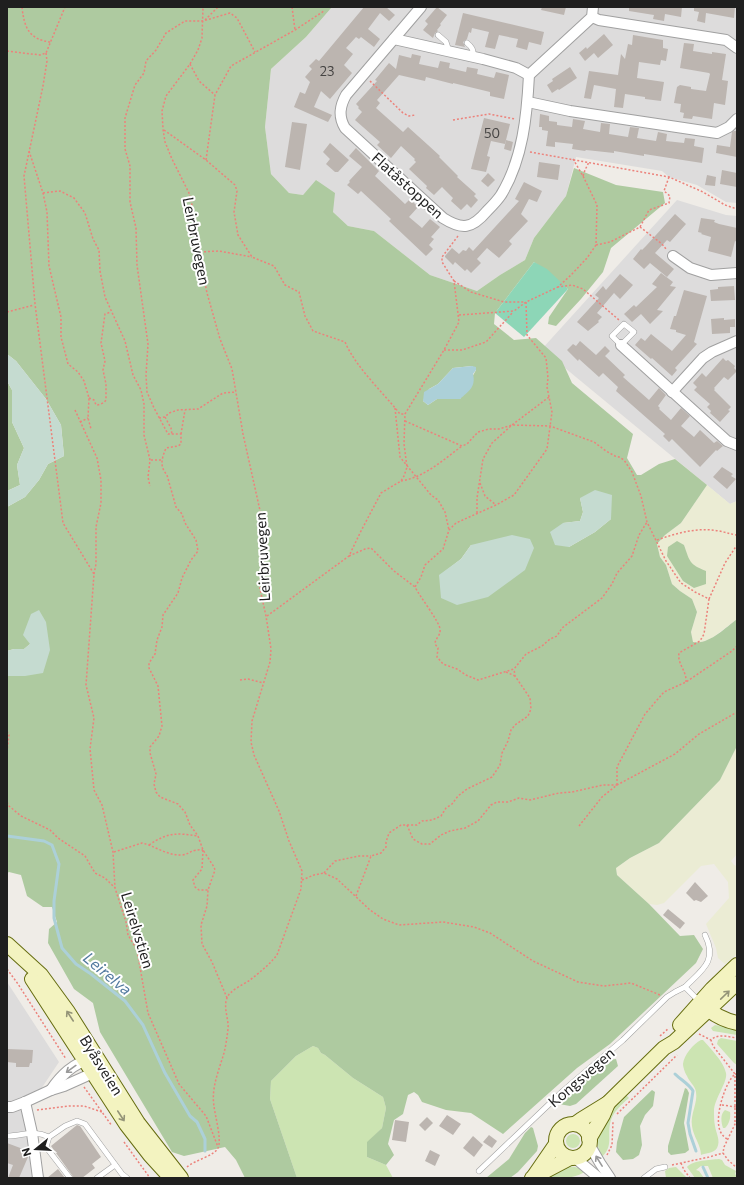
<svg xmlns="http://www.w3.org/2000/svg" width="744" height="1185" viewBox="0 0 744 1185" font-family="Commissioner,sans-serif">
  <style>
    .residential { fill: #dddcdc }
    .farmland { fill: #ebecd4; fill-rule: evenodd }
    .grass { fill: #cce4b2 }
    .forest { fill: #aecaa0; fill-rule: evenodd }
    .wetland { fill: #c5dbd0 }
    .pitch { fill: #8dd6b7 }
    .water { fill: #acd0d8 }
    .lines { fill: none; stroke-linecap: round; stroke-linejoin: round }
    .stream { stroke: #acd0d8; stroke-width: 3 }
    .building { fill: #bcb5b0 }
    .lane-casing { stroke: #a0a0a0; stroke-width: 6 }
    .street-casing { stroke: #a0a0a0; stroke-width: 12 }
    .secondary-casing { stroke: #666d10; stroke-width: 16 }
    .path { stroke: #ec827b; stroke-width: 1.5; stroke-dasharray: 2 2; stroke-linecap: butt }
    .lane { stroke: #fff; stroke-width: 5 }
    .street { stroke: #fff; stroke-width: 10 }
    .secondary { stroke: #f3f3c0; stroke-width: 14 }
    .oneway { stroke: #949478 }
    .oneway2 { stroke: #9a9a9a }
    .labels { text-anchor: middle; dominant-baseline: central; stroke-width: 4; stroke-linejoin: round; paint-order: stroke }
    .number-label { font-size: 13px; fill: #464443 }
    .street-label { font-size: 15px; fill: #1f1f1f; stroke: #fff }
    .water-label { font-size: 16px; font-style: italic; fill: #527a9f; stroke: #fff }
  </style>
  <rect width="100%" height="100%" fill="#efece7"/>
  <g class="residential">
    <polygon points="332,7 737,7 737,203 726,202 697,185 669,177 662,171 576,157 566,196 534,238 525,260 500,275 477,291 430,275 374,231 348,226 333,212 317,180 303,195 289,193 271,174 265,127 271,69 306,37"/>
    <polygon points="677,200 726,215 737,216 737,501 730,504 542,349"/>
    <polygon points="7,982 59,1062 23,1116 45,1178 7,1178"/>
  </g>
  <g class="farmland">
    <path d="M707,485L730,504L737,501V619L712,638L699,643L693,642L691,632L697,612L692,599L680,591L672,584L666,565L660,557L657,544L665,535L681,523ZM684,545L689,561L694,566L706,571L667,556Z"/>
    <polygon points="737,746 737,854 731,861 734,865 737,866 737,954 725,964 718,958 716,948 706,924 729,898 728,882 714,864 701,866 664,903 657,905 649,904 617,875 616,868 630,858 659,843 720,780"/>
  </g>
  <g class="grass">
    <polygon points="715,1025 737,1029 737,1035 713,1031 711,1028"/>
    <polygon points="721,1038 737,1041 737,1065 734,1063 717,1044 718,1040"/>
    <path d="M701,1040H703C710,1048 724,1062 726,1073C728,1082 714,1099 714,1111C714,1115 714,1122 715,1126C716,1133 721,1141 717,1148C714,1153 706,1153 701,1155C701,1145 693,1136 692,1126C690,1114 698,1103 696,1092C695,1085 689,1082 687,1076C685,1073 683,1067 683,1064C684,1055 693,1044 701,1040Z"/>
    <polygon points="313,1046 318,1048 321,1053 325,1055 353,1078 383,1097 386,1108 382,1128 368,1142 367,1157 386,1165 393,1178 297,1178 270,1099 271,1081 296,1056"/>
    <path d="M625,1094L629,1098C622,1104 614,1111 611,1120C606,1135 615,1145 601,1158C591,1133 609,1112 625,1094Z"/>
    <path d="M725,1110L730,1112C731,1118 729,1124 725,1128H723C721,1122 720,1114 725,1110Z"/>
    <circle cx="573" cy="1141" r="7"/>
    <path d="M719,1159L722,1160L725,1165L736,1171L735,1174L737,1176V1178H713L708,1166H701L696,1170L699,1171L704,1178H695L687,1167C693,1160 710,1160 719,1159Z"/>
    <path d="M568,1166L575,1167L586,1171C574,1180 556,1178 541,1178Z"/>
    <polygon points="676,1167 687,1178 666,1178 665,1171 669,1168"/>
  </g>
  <g class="forest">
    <path d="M7,7H332L306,37L271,69L265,127L271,174L289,193L303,195L316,180L335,193L333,212L348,226L374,231L430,275L477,291L500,275L525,260L534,238L566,196L574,168L616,185L663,192L665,203L611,248L603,272L581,299L556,326L548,324L549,317L568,289L534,262L495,313L494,324L514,340L536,338L562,361L572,383L633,434L627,458L637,475H641L659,464L675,459L707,485L681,523L665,535L657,544L660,557L666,565L672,584L680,591L692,599L697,612L691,632L693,642C709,645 725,628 737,619V746L720,780L659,843L630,858L616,868L617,875L649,904L680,936L694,935L703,949L696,963L610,1044L577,1068L503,1134L471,1113L446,1110L422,1102L418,1095L414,1092L408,1095L403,1114L394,1120L388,1144L394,1155L386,1165L367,1157V1142L382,1128L386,1108L383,1097L353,1078L325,1055L321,1053L318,1048L313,1046L296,1056L271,1081L270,1099L297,1178H245L236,1160L225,1147L184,1156L172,1152L100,1032L93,1003L74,989L48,943L49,929L57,922L52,907H43L27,896L21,875L9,872L7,873V676H25L30,644L24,649H14L7,651V507L25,497L39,480L48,464L64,456L61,425L46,399L16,361L7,354ZM472,366L476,370L460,399H437L428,405L423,401L429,389L438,384L453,368ZM580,498L611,519L595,532L569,547L563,523L580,521L583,512ZM471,545L488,597L439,576L461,559Z"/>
    <polygon points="7,381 12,390 12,422 24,448 17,465 20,485 7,491"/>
    <path d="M677,541L684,545C690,562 689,564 706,571V584L694,588L683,581L667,556L668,547Z"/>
    <polygon points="616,1059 618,1066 576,1104 570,1106 559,1104 558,1102 564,1094 602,1063 609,1060"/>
    <polygon points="685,1088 687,1089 689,1093 684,1123 689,1150 685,1153 671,1155 668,1152 668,1146"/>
    <polygon points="652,1090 655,1092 653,1106 645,1115 640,1126 642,1145 639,1155 633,1159 623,1160 616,1152 617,1142 624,1117"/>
    <polygon points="531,1127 533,1128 538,1146 537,1151 518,1172 510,1178 486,1178 509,1159 525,1133"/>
  </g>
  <g class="wetland">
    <polygon points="7,354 16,361 46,399 61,425 64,456 48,464 39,480 25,497 7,507 7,491 20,485 17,465 24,448 12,422 12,390 7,381"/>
    <polygon points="595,490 612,495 611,519 595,532 569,547 555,545 550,532 563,523 580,521 583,512 580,498"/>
    <polygon points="512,535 530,539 534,548 525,570 488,597 457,605 441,598 439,575 461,559 471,545"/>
    <polygon points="39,610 46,622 50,650 43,673 25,676 7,676 7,651 14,649 24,649 30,644 23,635 31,614"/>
  </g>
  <polygon class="pitch" points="534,262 547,269 568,289 524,337 495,313"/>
  <path class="water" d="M472,366L476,367V370L473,374C476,387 469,391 460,399H437L428,405L423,401L424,392L438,384L453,368Z"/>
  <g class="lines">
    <g class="stream">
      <polyline points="7,836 44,841 52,845 59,864 54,901 54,918 62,948 76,964 91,974 125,1001 143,1025 165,1073 190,1116 197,1122 205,1139 205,1151"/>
      <path d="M675,1074C681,1080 689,1084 693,1091L688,1123L690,1134L696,1151"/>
      <polyline points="703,1167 708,1178"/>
    </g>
  </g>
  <g class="building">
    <polygon points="364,7 386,7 395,15 389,21 380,13 368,29 380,39 374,47 361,37 359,39 356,37 346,48 353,54 344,65 352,73 330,99 321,91 314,107 332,115 328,122 294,107 300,92 305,94 310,82 305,77 312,69 309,66 316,59 319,61"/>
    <polygon points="437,7 447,15 440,24 441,25 437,30 438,31 435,33 433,38 423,30 428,24 425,21"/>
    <polygon points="542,7 566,7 564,15 541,10"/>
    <polygon points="629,7 682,7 681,17 665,14 664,21 653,19 654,15 629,11"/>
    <polygon points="694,7 735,7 734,18 706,13 705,23 697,21 699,12 694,11"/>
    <polygon points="463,13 544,32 541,45 529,42 527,50 516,47 518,39 499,35 495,49 485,47 489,32 472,28 471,33 469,32 467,39 463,42 465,47 455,45"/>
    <polygon points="604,34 613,45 598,58 594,53 585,61 579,53 586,47 587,49"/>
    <polygon points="633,35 663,40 663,48 668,49 666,61 661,60 660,65 639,62 637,78 664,82 661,101 645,99 645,97 625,94 623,108 614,107 616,89 594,85 591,99 584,98 589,71 618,75 621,54 625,59 628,44 632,45"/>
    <polygon points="684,43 694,44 693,51 712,54 712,52 726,54 722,80 728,81 725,105 714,103 712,119 693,116 692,119 683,118 684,113 680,112 681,104 674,103 677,87 680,85 691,87 691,89 706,91 710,74 709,73 680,68"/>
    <polygon points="412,54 421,56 419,64 438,68 440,61 450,63 449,68 466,72 467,67 478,69 477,74 494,78 496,72 509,75 504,99 490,96 490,92 453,83 453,84 426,77 425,81 399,75 377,100 380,103 376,108 403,132 408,127 428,145 440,156 439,157 458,176 457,177 476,194 474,196 478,200 471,208 467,204 461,210 451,201 453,198 442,187 434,195 426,188 427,186 409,169 416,162 414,160 415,159 401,146 391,158 377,145 380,142 355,120 362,112 358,108 359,107 356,104 377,81 375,80 389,63 396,69 399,55 411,58"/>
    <polygon points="570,67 577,78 559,90 558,89 552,93 547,85 553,81 552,79"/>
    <polygon points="540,114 549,116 549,121 557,122 557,125 572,127 573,119 585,121 583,129 600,132 601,123 610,124 609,134 628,137 630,127 639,128 637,138 656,141 658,132 667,134 666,141 684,143 685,138 695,139 694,146 704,148 702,163 644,154 644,156 614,151 614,153 586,150 585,151 572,149 573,144 555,142 555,147 546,146 548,131 542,130 542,127 539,127"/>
    <polygon points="484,118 510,124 505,144 491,141 487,156 490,157 486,172 471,169"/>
    <polygon points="292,122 307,124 300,170 285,167"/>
    <polygon points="734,131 737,131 737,157 716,153 717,145 730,147 732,132"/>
    <polygon points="506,140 513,142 511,151 504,149"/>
    <polygon points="330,143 349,160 338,172 335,172 326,164 330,159 323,152"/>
    <polygon points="356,148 379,171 375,176 405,204 410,199 418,207 409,217 422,228 430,219 440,227 431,237 434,239 429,245 433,249 426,256 389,221 391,219 374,203 361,191 358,194 347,185 350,182 349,181 362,167 349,156"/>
    <polygon points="539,162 560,165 558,180 537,177"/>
    <polygon points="722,170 737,173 737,187 720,184"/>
    <polygon points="488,173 495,180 488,187 481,181"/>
    <polygon points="707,175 716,177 715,186 705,185"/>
    <polygon points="524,182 542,191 537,202 529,199 521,214 528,221 509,241 512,244 499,258 487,248 477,259 481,263 471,273 467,269 465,271 455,262 453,265 445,257 445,256 452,248 459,254 463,250 466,251 469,247 473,251 519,201 515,199"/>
    <polygon points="675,214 686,224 670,242 667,240 655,253 674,269 667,277 650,263 644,269 633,259 641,249 642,250 646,246"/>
    <polygon points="701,218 715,220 714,222 719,224 737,228 737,242 735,241 731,257 708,251 711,237 701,234 702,233 698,232"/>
    <polygon points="661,273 673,282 670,286 676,287 657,310 663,311 650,324 641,314 632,322 624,314 634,305 636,307 657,287 652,284"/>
    <polygon points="620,274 633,285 620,299 614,293 597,313 602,317 598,321 599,322 588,331 577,322 599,298 595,295 603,286 606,290"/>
    <polygon points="734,286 735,300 711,301 710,290 718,289 718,287"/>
    <polygon points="684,290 707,296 694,342 697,344 675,368 677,370 672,376 652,358 651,359 635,345 641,338 645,341 651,334 672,351 686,335 676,332 676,330 670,329 674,316 676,316"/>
    <polygon points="724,318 724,320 735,319 735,327 730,327 730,333 712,334 711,319"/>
    <polygon points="580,341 596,355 605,346 610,351 605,356 625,375 623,377 649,400 659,388 666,395 658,406 660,408 659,409 671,420 681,408 690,416 681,426 694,437 700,430 714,443 717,441 723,446 717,451 716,450 700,467 672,439 669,442 663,436 665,434 616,391 618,387 603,373 599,377 579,359 578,361 567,350 573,344 576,346"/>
    <polygon points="723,358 726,361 728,360 735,366 734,368 737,371 728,380 724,377 714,388 715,389 714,390 731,407 728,410 730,411 720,422 710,413 711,411 707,407 710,404 694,390 697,387 693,383 702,373 706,377"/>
    <polygon points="722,467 733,474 731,476 736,479 727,489 713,477"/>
    <polygon points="695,882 708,896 701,902 696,900 694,901 686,893"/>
    <polygon points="668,909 685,923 680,929 663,915"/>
    <polygon points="7,1049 33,1050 32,1063 30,1063 29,1067 16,1067 16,1063 7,1062"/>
    <polygon points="447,1115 461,1124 453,1135 439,1126"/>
    <polygon points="427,1117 433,1123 425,1131 419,1125"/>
    <polygon points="395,1120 409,1122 406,1142 392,1140"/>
    <polygon points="77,1125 80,1126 101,1157 92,1164 95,1168 82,1178 74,1178 51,1146"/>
    <polygon points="489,1135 497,1141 492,1148 483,1142"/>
    <polygon points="473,1136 483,1145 474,1157 463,1148"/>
    <polygon points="7,1143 23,1149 23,1151 27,1153 26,1156 28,1157 19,1178 8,1178 13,1165 7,1163"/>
    <polygon points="430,1150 440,1155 435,1166 425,1161"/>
    <polygon points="58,1169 65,1178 47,1178"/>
  </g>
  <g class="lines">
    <defs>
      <g id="lane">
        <polyline points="438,35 446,42 449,51"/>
        <path d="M467,43C472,47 474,50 473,57"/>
        <polygon points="624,324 634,332 621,345 612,336"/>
        <path d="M685,987C702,970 718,961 705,935"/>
        <path d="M7,1136C23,1136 33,1129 49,1137L65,1126L77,1121L85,1124L122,1174L127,1178"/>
        <polyline points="49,1137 46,1147 70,1178"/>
        <polyline points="479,1171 563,1091 623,1040 667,997 675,992 685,987 700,1002"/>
        <polyline points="97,1178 115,1165"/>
        <polyline points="644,1178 656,1169 665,1167"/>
      </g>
      <g id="street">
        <path d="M421,7L346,95C340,106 338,116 345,128L443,218C462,230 472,229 487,211C492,206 497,201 501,195C523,159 527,115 529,75L592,17L593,7"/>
        <polyline points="592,17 599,20 726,40 737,48"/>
        <polyline points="394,39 483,59 516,68 529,75"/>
        <polyline points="528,102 570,111 717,133 729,127 737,119"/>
        <polyline points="673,256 690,268 711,275 737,273"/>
        <polyline points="621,345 727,441 737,445"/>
        <polyline points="672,392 703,358 712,352 737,341"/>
        <path d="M51,1090C59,1078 75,1060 91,1061"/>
        <polyline points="25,1102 32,1133 38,1178"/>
        <polyline points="7,1107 12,1107 25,1102 51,1090 64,1086 93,1073 95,1069"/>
        <polyline points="589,1144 600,1163 610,1178"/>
        <polyline points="575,1158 599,1178"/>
      </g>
      <g id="secondary">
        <polyline points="7,944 41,975 68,1012 138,1123 181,1178"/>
        <polyline points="32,979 126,1124 150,1155 171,1178"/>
        <path d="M702,1004C712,1014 723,1020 737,1023"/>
        <polyline points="680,1025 712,989 737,965"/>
        <polyline points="575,1124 582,1119 608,1103 664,1048 674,1042 737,983"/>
        <circle cx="573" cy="1141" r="17"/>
        <polyline points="589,1139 603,1115 608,1103"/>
        <polyline points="534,1176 556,1144"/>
        <polyline points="532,1178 570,1158"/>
      </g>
    </defs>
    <use href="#lane" class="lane-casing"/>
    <use href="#street" class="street-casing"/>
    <use href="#secondary" class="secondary-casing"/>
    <g class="path">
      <path d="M22,7C24,27 29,40 51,42"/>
      <polyline points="292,7 295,30"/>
      <polyline points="205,20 218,7"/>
      <polyline points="7,51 40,55 46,53 65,7"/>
      <polyline points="46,53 47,61 43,86 24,176 35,304 63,523 94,574 86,685 94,718 90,749 94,790 102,805 113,852 115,888"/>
      <polyline points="190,64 199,81 215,95"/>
      <polyline points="370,81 403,113 409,116 415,115"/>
      <polyline points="453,120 489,114 515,119"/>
      <path d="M164,130L206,160L235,185L237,191L234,212L238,235L252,257L274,266L285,285L299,292L305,316L313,331L345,342C357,369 382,391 400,414H405"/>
      <polyline points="29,151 43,193 47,212 49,266 61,317 61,337 68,364 78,372 84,381 89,398 88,418 91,429"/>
      <polyline points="530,152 669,177 703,192 725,205 737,209"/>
      <polyline points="573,159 583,176 597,205 596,245 587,258 571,275 558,287 572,285 583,289 619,320"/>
      <polyline points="206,160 215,95 231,66 295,30 324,11"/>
      <polyline points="583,176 585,170 589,162"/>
      <polyline points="43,193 60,191 74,198 85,213 93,239 99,250 100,271 105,297 125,341 133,375 141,390 144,404 144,435 150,460 148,477 150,486"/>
      <polyline points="640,227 662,244 666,249"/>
      <polyline points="596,245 610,242 640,227 649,210 669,203 670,196 664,191 669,177"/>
      <polyline points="200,252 219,251 252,257"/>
      <polyline points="454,281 471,292 504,302 525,302"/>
      <path d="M526,302L527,335L546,358L548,378L547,387L552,412L547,449L514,495L496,505L456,523L449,530L443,549L425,565L421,577L415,587C420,597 439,621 440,629C441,636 435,638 435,644L438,648L437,657L443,664L457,669L466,675L478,680L514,669L526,654L542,646L550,639L557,636L562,628L602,598L612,584L617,573L632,556L639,535L647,522"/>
      <polyline points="7,312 34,305"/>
      <polyline points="459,315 514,311 526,302 558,287"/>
      <polyline points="444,350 462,350 486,342 513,312"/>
      <path d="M89,398L94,400L96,405C100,405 104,403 106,400V384L103,370L105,361L101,343L105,314L111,312"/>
      <polyline points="395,408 400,457 431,495 438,500 445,512 449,530"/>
      <polyline points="75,410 97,458 101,480 101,503 96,527 96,564 94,574"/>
      <polyline points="165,417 171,428 172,435"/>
      <polyline points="159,418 165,417 169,413 178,410 198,409 223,393 236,392"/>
      <path d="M405,421L462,446L467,444L478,432L489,429H499L512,425L550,426L594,442L606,451L615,456L619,457L624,460L632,472L641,496L647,522L666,561L681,583L695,592L709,599L704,634L700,641L679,653C677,664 687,671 686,682"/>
      <polyline points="80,422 88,418"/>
      <polyline points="181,434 185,410"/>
      <polyline points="151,460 161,460"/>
      <path d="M401,481C425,477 443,460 462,446"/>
      <polyline points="480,483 485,496 496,505"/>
      <polyline points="477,513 477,498 483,459 492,443 512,425 549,397"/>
      <path d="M657,540C677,533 697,527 719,531C725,532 730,534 737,535"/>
      <polyline points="349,556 365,549 371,548 394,571 415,587"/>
      <polyline points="709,599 725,563 737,545"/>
      <polyline points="267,616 349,556 361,531 381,493 401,481 404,476 407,467 404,444 405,414 444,350 459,322 454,281 442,262 442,257 458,236"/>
      <polyline points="506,672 515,676"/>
      <polyline points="240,680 248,679 263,683"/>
      <polyline points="7,731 9,735 7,751"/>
      <polyline points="617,785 617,767 645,714 664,692 686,682 732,651 737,646"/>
      <polyline points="7,802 9,806 21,816 50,830 58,838 85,856 95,873 105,878 115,888 126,922 128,935 137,950 148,1013 179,1084 206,1116 218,1147"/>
      <polyline points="407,825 413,839 422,844 430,844 441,835 450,831 465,828 478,821 491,805 497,802 508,802 519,798 530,800 559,793 572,792 603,785 617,785"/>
      <polyline points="579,826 602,797 617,785 675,754 699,734 737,712"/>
      <path d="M149,845C168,832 177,833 198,836"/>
      <polyline points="203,850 202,869 193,880 195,887 199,890 208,890"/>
      <path d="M114,852L142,843C155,846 168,856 182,855C190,854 191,849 203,850"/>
      <polyline points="324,873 335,861 359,856 371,856"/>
      <polyline points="302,880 314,875 324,873 337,879 370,910 383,919 399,925 443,922 474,927 490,933 533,961 578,982 604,986 631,983 660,995"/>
      <polyline points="356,896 371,856 381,853 386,847 386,842 389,833 401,825 417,825 422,821 432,820 441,816 446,808 452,804 458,796 467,789 492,777 500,765 502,753 508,741 511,730 515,725 528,716 531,709 530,698 515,676 514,669"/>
      <polyline points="7,969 18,984 66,1059"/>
      <path d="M227,998L212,962L202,944L201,925L207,906L208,890L215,870L214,867L203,850L198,836L190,825L185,812L178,804L160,797L156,792L154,784L156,774L150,753V747L159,736L162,726L158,686L149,668V663L155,654L157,640L162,627L163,615L178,593L182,578L191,560L198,551L196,540L185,523L182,514L176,507L167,475C159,466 162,458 166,448L178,446L181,444V434H168L154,408L147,392L146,375L148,344L137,265L136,228L130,202V166L125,149V118L135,85L144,73L146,61L156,50L166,33L185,21H203L230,13L237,18L255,52"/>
      <polyline points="699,1034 711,1040"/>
      <polyline points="660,1036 669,1028"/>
      <polyline points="84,1087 112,1126"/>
      <polyline points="722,1105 736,1107"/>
      <polyline points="37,1110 69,1106 84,1106 102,1112"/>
      <polyline points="617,1114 677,1055"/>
      <polyline points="737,1120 724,1147 723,1153 728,1160 737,1168"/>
      <polyline points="735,1122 735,1074 737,1074"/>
      <path d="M727,1139C723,1136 720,1133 719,1127C716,1113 725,1083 735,1074L713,1046L711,1040C718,1033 728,1037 737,1038"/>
      <polyline points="124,1142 150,1178"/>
      <polyline points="607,1155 612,1145 613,1122"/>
      <polyline points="681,1163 684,1170 690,1178"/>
      <polyline points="672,1165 709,1157 723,1153"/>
      <path d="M187,1167C195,1160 214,1156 218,1148C222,1140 215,1116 214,1106C211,1088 219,1070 224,1053C226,1045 227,1037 228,1029C229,1019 223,1008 227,998C230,990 243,985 250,980C260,972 269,965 277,955L301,889L302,871L289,841L279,811L254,755L251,742L252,721L270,662L271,649L266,616L260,589L262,553L261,515L243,434L232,369L220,339L207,293L194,227L192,205L189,193L172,159L165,142L163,129L162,111L166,96L190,64L198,50L202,38L203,7"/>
    </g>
    <use href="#lane" class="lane"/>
    <use href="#street" class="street"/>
    <use href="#secondary" class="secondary"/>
  </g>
  <defs><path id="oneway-shaft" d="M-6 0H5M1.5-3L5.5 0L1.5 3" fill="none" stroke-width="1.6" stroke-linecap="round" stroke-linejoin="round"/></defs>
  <g class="oneway">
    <use href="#oneway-shaft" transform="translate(725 995) rotate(-44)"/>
    <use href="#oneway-shaft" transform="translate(70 1016) rotate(-123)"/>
    <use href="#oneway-shaft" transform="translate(121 1116) rotate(57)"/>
  </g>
  <g class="oneway2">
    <use href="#oneway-shaft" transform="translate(71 1069) rotate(144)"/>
    <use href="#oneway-shaft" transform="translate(599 1161) rotate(-122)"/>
  </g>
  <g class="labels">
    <g class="number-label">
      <text x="327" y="71">23</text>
      <text x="492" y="133">50</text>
    </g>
    <g class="street-label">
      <text transform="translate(408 185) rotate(42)">Flatåstoppen</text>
      <text transform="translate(197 241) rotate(79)">Leirbruvegen</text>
      <text transform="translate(262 557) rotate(-93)">Leirbruvegen</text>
      <text transform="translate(138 930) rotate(73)">Leirelvstien</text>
      <text transform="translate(102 1065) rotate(58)">Byåsveien</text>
      <text transform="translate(581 1077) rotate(-41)">Kongsvegen</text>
    </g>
    <g class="water-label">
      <text transform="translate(108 973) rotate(40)">Leirelva</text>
    </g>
  </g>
  <rect width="744" height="1185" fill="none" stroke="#1f1f1f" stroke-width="16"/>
  <g transform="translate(36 1149) rotate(252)" stroke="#ffffff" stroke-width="3" paint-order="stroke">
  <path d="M0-3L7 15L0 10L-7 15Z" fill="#1f1f1f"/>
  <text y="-6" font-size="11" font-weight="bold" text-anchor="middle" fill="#1f1f1f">N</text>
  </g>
</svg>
